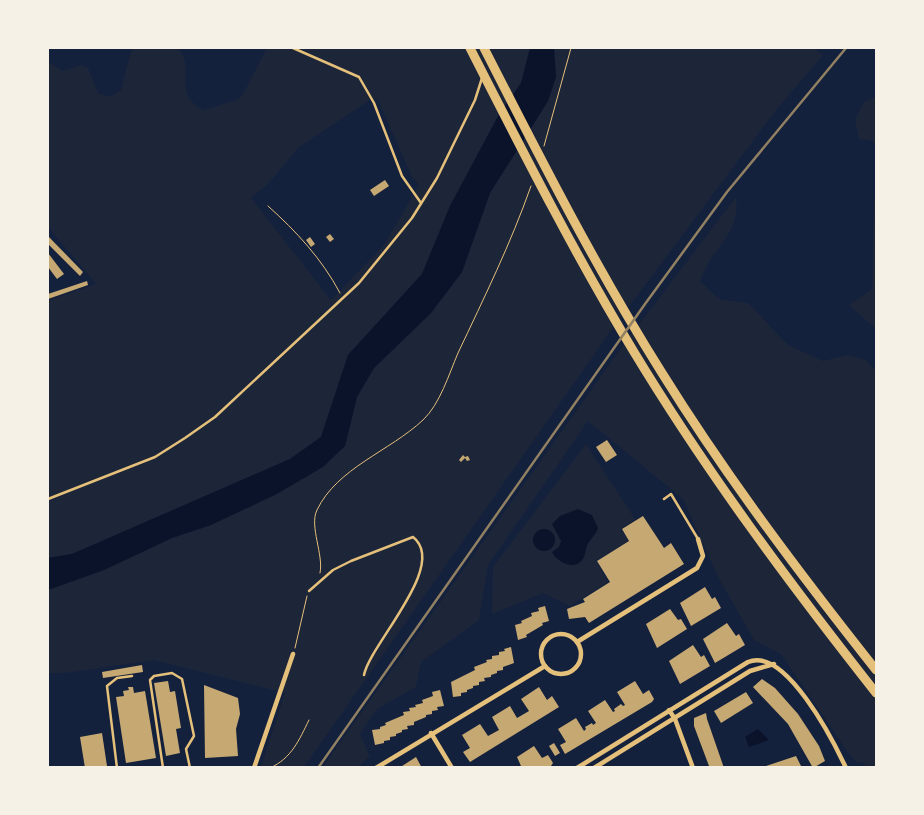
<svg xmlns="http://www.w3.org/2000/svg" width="924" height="815" viewBox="0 0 924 815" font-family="'Varela Round',sans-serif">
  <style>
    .green { fill: #1d2539; fill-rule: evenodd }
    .water { fill: #0b132b }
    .building { fill: #c6a872 }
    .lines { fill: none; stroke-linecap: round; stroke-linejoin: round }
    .path { stroke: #e5c07b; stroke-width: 1 }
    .service { stroke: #e5c07b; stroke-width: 2.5 }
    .minor { stroke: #e5c07b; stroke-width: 4.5 }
    .motorway { stroke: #e5c07b; stroke-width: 9 }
    .rail { stroke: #918062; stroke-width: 2.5 }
  </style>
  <rect width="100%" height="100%" fill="#14213d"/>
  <g class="green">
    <path d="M132,48H178C197,68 170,94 204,110L236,100L242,96L267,48H530L521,83L497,118L450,206L422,274L348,355L321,437L290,459L72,554L48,558V301L96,284L48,227V61L62,71L82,65L88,68L98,93L110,97L121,90ZM373,98L379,102L411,175L419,185L384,245L331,300L251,198L268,184L299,147Z"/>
    <polygon points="554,48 814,48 823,55 776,110 610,332 304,767 261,767 285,693 154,660 65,673 48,673 48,590 104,570 172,538 211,525 345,446 357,397 374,368 431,313 462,272 490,193 548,101 556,77"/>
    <polygon points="876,97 876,146 872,141 859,139 855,120 864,102"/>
    <polygon points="876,195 876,329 849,305 872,289 874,200"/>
    <path d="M736,197C739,225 727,236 712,257C707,264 704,273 700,281L719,299L748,303L788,345L823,361L847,355L866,360L876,371V767H866L864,763L856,762L847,751L781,654L754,640L718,577L683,499L588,421L488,565L479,620L421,662L416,687L377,709L360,734L370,756L358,767L322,768L621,348Z"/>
    <polygon points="586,444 635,519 621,529 628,541 596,561 608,582 570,606 543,593 492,614 493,567"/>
  </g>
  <g class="water">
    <polygon points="530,48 554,48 556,77 548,101 490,193 462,272 431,313 374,368 357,397 345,446 323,467 275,495 211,525 172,538 104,570 48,590 48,558 72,554 290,459 321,437 348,355 422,274 450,206 497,118 521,83"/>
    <path d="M578,509L592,515L598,528C596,534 593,536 589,542C586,546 586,551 584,557C577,572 557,563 552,552L559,547L561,541L552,524L560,516Z"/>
    <circle cx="544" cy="540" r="11"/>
    <polygon points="758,729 769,740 749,747 745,737"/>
  </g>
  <g class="building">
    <polygon points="385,180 389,186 374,196 370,190"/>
    <polygon points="330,234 334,239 330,242 326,237"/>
    <polygon points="48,236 83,272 80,276 48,244"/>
    <polygon points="310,237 315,244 311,247 306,240"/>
    <polygon points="48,253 64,274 57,279 48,267"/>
    <polygon points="87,281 88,285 48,299 48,294"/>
    <polygon points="607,440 617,455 606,462 596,447"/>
    <polygon points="463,455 465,457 468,456 470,460 467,461 465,458 461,462 459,460"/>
    <polygon points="643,516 664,548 671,543 684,564 589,623 585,617 569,619 567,609 585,602 583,599 610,582 597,561 629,541 622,529"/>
    <polygon points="705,587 712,599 715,597 721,608 691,626 680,603"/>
    <polygon points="545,606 549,621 542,623 543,625 526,635 527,637 518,640 515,625 522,623 521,621 532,616 531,613 539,611 538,608"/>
    <polygon points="670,609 678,620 681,619 687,629 657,648 646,624"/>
    <polygon points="727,623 736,636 739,634 745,645 715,663 703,639"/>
    <polygon points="693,645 701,657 704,655 710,666 680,684 669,661"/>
    <polygon points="511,647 514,663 503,667 503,670 497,671 497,673 491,675 491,677 484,678 485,681 479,682 479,685 473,686 473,688 467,690 467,692 461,693 461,696 453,697 451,682 475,670 474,667 487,662 486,660 492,659 492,656 499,655 499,652 505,651 504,649"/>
    <polygon points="142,665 143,672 103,678 102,672"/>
    <polygon points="762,679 775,688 798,714 819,746 825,761 813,768 788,724 753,687"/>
    <polygon points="168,681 170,692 175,691 181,728 176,729 180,753 166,756 154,683"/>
    <polygon points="635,681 643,694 649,690 654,699 652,702 565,754 560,745 566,742 558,729 576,718 584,731 586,729 585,727 592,723 593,725 596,723 588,711 605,700 613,712 615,711 614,709 621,704 623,706 625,705 617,692"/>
    <polygon points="204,685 238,698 240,714 236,729 238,756 205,758"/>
    <polygon points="128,687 133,687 134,693 145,691 156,758 126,763 116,697 124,696 123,691 129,690"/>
    <polygon points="539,687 547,700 552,696 559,707 470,762 463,752 470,748 462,735 480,724 488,736 499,730 492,717 510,706 517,718 529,711 521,699"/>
    <polygon points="440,690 444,706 437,707 438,710 432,711 432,714 426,715 426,717 414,722 414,725 407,726 408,729 402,730 402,732 396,734 396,736 390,737 390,740 384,741 384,743 375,745 372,730 380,729 380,727 386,725 385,723 404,715 403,712 410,711 409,708 416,707 415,705 423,703 422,700 433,696 432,692"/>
    <polygon points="746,692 753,703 721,723 714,711"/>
    <polygon points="706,713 707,719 724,768 709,766 694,726 694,718"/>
    <polygon points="102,733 107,766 85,768 80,737"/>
    <polygon points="554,743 560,753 555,756 549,746"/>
    <polygon points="534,746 542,758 548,755 553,763 551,766 521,766 517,757"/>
    <polygon points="796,756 802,768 763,768 763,767"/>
    <polygon points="416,757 422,768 399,768"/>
  </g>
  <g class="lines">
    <g class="path">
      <polyline points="544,146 571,48"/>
      <path d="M268,206C296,231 322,259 340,293"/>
      <path d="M320,573C324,555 309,526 317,510C337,468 390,451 423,420C440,404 449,374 458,353C484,298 511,243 531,186"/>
      <polyline points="295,648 307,596"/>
      <path d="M270,768C292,758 299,740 309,720"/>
    </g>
    <g class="service">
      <polyline points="293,48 359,77 374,103 402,176 421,203"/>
      <polyline points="48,499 155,457 185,438 215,417 359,283 412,218 437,178 475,100 482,78"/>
      <polyline points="664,499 671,494 698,539"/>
      <path d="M309,591L333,570L351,561L413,537C449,565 370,644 364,675"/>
      <polyline points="117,768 107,686 117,678 132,676"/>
      <polyline points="163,768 150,680 154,676 172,673 182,679 194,736 186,749 190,768"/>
    </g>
    <g class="minor">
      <circle cx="561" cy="654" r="20"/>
      <polyline points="577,642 697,568 703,556 698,539"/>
      <polyline points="669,710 675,719 693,768"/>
      <polyline points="431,733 452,768"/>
      <polyline points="254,768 293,654"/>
      <polyline points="376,768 545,666"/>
      <path d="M577,768L748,662C785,646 833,740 846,768"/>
      <polyline points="594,768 750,671 774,664"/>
    </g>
    <g class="motorway">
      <path d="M470,48C522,150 574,253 634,352C706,471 790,584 876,693"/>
      <path d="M484,48C540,158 596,268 662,373C726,476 800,574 876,670"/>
    </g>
    <polyline class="rail" points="318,768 645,304 727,192 846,48"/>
  </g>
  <rect width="924" height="815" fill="none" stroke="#f6f1e7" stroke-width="98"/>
</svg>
